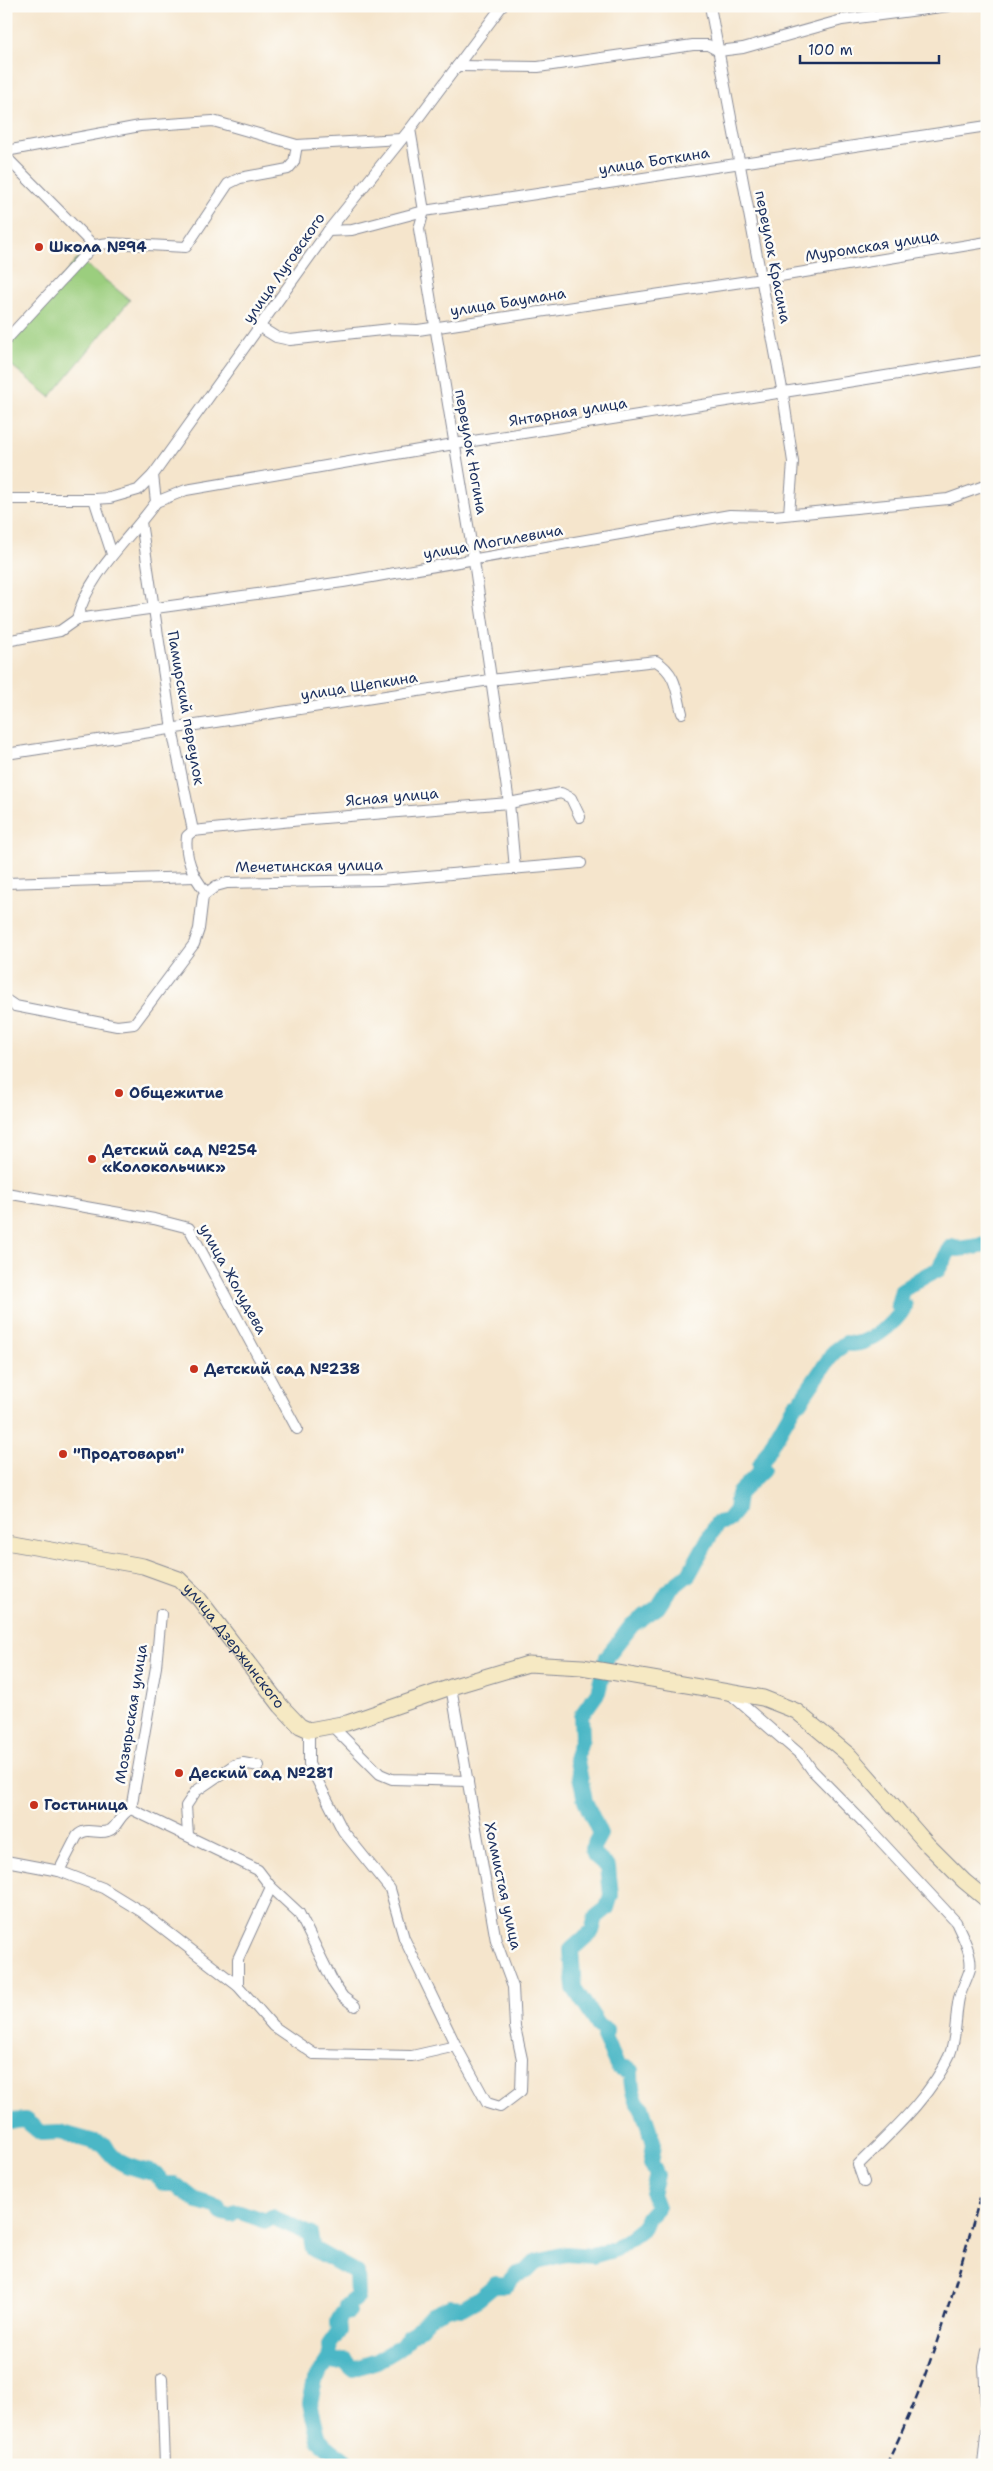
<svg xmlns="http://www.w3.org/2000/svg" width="993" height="2471" viewBox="0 0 993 2471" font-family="'Shantell Sans',sans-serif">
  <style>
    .park { fill: #9bce7e; stroke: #5b7e6e }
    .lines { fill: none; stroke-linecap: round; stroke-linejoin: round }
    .river { stroke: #4bb7c6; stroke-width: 16 }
    .street-casing { stroke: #888a95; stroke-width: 12 }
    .secondary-casing { stroke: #888a95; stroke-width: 17 }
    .street { stroke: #fff; stroke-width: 10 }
    .secondary { stroke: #f6e9c3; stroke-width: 15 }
    .rail { stroke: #1b2f5e; stroke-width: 2.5; stroke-dasharray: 8 4; stroke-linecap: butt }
    .poi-dot { fill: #c8321e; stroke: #fdfcf7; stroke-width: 2 }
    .labels { text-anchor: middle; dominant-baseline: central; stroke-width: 5; stroke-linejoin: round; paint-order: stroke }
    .street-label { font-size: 15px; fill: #1b2f5e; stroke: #fdfcf7 }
    .poi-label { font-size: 15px; font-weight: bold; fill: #1b2f5e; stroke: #fdfcf7; text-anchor: start }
  </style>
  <rect width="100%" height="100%" fill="#fdfcf7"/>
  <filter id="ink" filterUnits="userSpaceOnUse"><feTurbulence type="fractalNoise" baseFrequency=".02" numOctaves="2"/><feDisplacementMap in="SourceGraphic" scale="10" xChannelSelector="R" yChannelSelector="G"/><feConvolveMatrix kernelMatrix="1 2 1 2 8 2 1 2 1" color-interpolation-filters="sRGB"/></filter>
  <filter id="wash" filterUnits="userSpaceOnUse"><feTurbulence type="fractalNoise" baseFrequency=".0096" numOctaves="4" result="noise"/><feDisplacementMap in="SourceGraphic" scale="20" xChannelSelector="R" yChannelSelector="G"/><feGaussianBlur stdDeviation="1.12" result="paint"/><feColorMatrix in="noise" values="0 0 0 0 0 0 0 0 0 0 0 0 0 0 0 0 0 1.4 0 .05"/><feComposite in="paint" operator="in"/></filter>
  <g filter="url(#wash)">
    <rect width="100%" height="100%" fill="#f5e5cc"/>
    <polygon class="park" points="78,258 130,300 50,397 6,361 6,345"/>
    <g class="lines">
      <g class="river">
        <path d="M6,2117L12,2121L25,2120L41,2133L59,2132L105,2145C114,2165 135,2169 155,2173L164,2184H175L195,2200L218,2207L220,2212L231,2215L237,2211L266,2221L272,2217L310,2234L313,2249L357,2273L358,2296L346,2306L349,2312L342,2314L338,2321L339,2331L329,2345L330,2357L336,2362L344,2360L353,2369L377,2361L402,2346L409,2336L416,2332L432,2315L450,2307L462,2308L478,2299L496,2284L506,2285L515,2275L527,2271L537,2261L566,2254L592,2256L616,2249L644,2227L648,2217L657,2207L652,2194L657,2175L651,2163L654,2144L642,2108C632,2100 631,2083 631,2071L618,2067L604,2037L606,2030L599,2026L574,1988L571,1950L592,1931L596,1917L607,1908L611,1895L608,1867L595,1856L592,1849L600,1834L585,1801L576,1756L582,1738L581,1716L598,1692L607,1657L632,1625L658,1607L669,1590L689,1574L717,1523L727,1521L736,1510L738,1494L763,1469L760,1465L795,1404L799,1403L834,1352L846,1343C865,1349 896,1323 905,1306L898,1305L902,1290C915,1283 925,1274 938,1270L951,1247L958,1249L987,1245"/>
        <polyline points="330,2357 315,2380 310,2403 319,2440 350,2465"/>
      </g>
    </g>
  </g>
  <g filter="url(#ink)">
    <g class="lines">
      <defs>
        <g id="street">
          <polyline points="710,6 783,394 793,462 789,514"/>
          <polyline points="457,66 538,67 693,45 708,45 719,51 743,48 842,20 949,6"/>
          <polyline points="410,129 424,211 419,229 474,561 509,803 515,869"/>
          <polyline points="6,151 140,126 213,121 297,145 401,139"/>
          <polyline points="6,157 90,242"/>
          <polyline points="328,231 352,230 424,211 987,126"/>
          <polyline points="260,327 276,337 290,340 391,329 418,330 762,279 987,242"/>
          <polyline points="6,340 94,245 109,243 186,247 228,184 240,178 288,169 294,162 297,145"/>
          <polyline points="6,499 94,499 112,554"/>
          <polyline points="94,499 110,498 138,490 153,475"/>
          <polyline points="156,502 186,490 454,444 987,360"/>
          <polyline points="141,522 172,729 193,831"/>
          <path d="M77,619C89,572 129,540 156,502L153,475L328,231L410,129L502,6"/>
          <polyline points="6,641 60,631 77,619 343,582 730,515 774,516 948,499 987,485"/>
          <path d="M6,754L490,680L656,661C677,674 676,691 682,713"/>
          <polyline points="193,831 312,819 509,803 561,793 571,798 580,817"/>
          <path d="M193,831L187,836C184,856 193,877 206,892"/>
          <polyline points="6,883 195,877"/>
          <polyline points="6,1000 15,1006 117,1026 134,1024 194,944 199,929 203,896 216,886 227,883 380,880 581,863"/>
          <polyline points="6,1193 154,1219 189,1228 297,1429"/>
          <polyline points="161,1614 156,1667 131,1809 258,1870 271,1887 299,1913 334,1984 343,1997 355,2006"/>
          <path d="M729,1693L802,1756L812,1770L866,1825L956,1922C962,1935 973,1955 970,1969C967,1979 962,1988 959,1998C955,2016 957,2036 950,2054C931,2097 890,2133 858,2165L864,2182"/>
          <polyline points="333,1727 380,1774 392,1779 468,1781"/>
          <polyline points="309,1730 309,1764 343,1831 390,1889 404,1938 456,2046 487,2103 500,2107 521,2091 522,2059 515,2027 513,1987 496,1941 451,1687"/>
          <polyline points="188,1835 186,1806 196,1791 234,1765 243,1763 259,1766"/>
          <polyline points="6,1861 59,1871 103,1888 142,1912 238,1986 273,2026 314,2054 412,2056 456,2046"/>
          <path d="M59,1871L77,1836C87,1826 96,1835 108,1831C117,1829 119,1814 131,1809"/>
          <polyline points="238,1986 238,1959 271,1887"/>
          <polyline points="987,2351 984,2366 987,2420"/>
          <polyline points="162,2378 165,2465"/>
          <polyline points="983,2465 987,2424"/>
        </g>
        <g id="secondary">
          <path id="s1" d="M6,1542L143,1566L179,1579L199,1599L281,1706L300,1726L309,1730L347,1723L451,1687L528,1664L582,1667L763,1698L796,1711L850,1756L928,1845L964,1881L987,1900"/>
        </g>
      </defs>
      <use href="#street" class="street-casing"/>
      <use href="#secondary" class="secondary-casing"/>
      <use href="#street" class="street"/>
      <use href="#secondary" class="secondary"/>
      <path class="rail" d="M886,2465C933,2372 959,2272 987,2173"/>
    </g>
  </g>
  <g class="poi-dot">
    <circle cx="39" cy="247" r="5"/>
    <circle cx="119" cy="1093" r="5"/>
    <circle cx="92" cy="1159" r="5"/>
    <circle cx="194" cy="1369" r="5"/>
    <circle cx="63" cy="1454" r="5"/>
    <circle cx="179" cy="1773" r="5"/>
    <circle cx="34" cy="1805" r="5"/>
  </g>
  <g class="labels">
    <g class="street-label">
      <text transform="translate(654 161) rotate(-9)">улица Боткина</text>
      <text transform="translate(872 246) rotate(-9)">Муромская улица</text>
      <text transform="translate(773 257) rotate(79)">переулок Красина</text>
      <text transform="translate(284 268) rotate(-55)">улица Луговского</text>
      <text transform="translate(508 302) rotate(-9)">улица Баумана</text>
      <text transform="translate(568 412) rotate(-9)">Янтарная улица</text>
      <text transform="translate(471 452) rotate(80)">переулок Ногина</text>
      <text transform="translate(493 542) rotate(-10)">улица Могилевича</text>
      <text transform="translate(359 686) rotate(-9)">улица Щепкина</text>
      <text transform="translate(186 708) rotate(80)">Памирский переулок</text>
      <text transform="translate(392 797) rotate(-5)">Ясная улица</text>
      <text transform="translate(309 866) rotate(-1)">Мечетинская улица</text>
      <text transform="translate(233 1279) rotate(61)">улица Жолудева</text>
      <text stroke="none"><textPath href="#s1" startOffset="264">улица Дзержинского</textPath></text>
      <text transform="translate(131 1714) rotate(-81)">Мозырьская улица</text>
      <text transform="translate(503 1886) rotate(78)">Холмистая улица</text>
    </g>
    <g class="poi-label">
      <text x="49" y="247">Школа №94</text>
      <text x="129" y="1093">Общежитие</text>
      <text x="102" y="1150">Детский сад №254<tspan x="102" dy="17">«Колокольчик»</tspan></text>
      <text x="204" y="1369">Детский сад №238</text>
      <text x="73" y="1454">"Продтовары"</text>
      <text x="189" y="1773">Деский сад №281</text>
      <text x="44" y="1805">Гостиница</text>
    </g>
  </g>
  <rect width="993" height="2471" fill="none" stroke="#fdfcf7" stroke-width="25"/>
  <path d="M800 55v8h139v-8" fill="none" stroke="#1b2f5e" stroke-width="2.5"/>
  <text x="808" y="55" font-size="15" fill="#1b2f5e" stroke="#fdfcf7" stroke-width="4" paint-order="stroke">100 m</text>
</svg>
